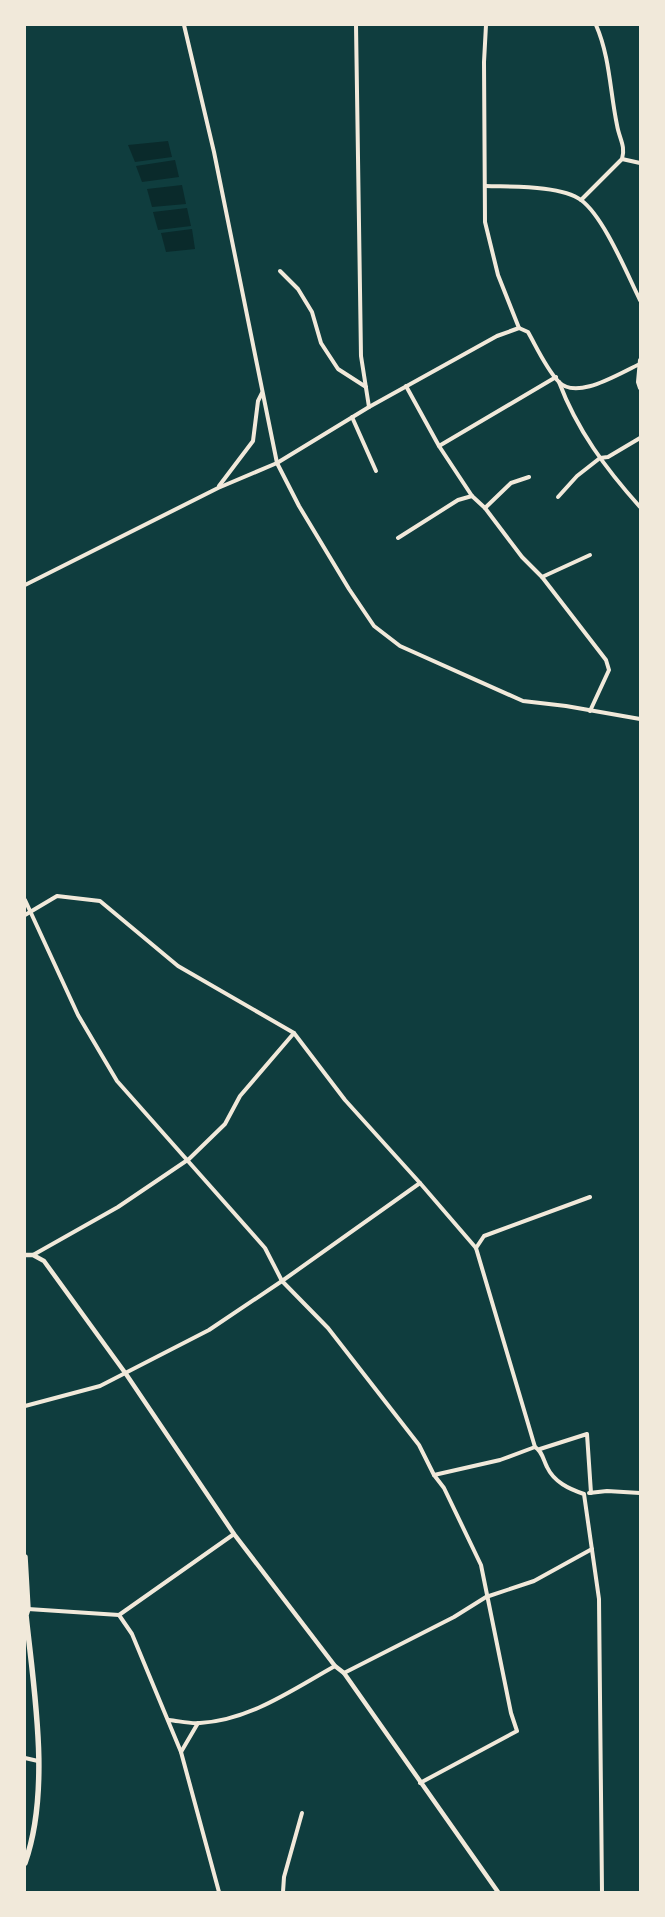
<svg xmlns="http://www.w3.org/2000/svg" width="665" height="1917" viewBox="0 0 665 1917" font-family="'Golos Text',sans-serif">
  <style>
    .water { fill: #0a2a2b }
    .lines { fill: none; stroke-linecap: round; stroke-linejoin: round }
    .minor { stroke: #f1e9da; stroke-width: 4 }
    .tertiary { stroke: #f1e9da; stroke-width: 4.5 }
    .primary { stroke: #f1e9da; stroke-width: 5.5 }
  </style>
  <rect width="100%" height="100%" fill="#0f3d3e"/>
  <g class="water">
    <polygon points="168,141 172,157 135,162 128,145"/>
    <polygon points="175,160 179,177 142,182 136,166"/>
    <polygon points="182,185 186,204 152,207 147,189"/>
    <polygon points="187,208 191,226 158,230 153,212"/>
    <polygon points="192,229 195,249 166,252 161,233"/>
  </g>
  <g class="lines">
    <g class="minor">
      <polyline points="184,25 214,152 277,463 299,506 349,589 374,626 400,646 523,701 566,706 640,719"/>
      <polyline points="356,25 361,356 369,407"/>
      <path d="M486,25L484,62L485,222L498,275L519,328L528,332C537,348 546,368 558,381C576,402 621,372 640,364"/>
      <polyline points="622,159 640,163"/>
      <path d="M486,186C511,187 561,185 581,200C604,217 627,274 640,300"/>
      <path d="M581,200L622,159C626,146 619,138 617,125C610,92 610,57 596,25"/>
      <polyline points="280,271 298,289 312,312 321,343 338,369 366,387"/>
      <polyline points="640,360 638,382 640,388"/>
      <path d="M559,382C577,430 606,469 640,507"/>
      <polyline points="406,386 439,446 472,496 485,508 522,557 542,577 606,660 609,670 590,711"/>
      <polyline points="352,417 376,471"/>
      <polyline points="439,446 556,377"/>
      <polyline points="219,486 253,441 258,401 262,393"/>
      <polyline points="558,497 577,476 600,458 608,457 640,438"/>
      <polyline points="485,508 511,483 529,477"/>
      <polyline points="398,538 458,500 472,496"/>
      <polyline points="542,577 590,555"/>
      <polyline points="25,585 218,488 277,463 369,407 497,336 519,328"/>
      <polyline points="25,900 78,1015 117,1081 265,1248 282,1281 328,1328 419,1445 434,1475 444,1488 481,1565 511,1713 517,1731 420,1783"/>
      <polyline points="25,915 57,896 100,901 178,966 294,1033 345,1100 420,1183 282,1281 209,1330 100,1386 25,1406"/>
      <path d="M420,1183L476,1248L535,1447C542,1451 543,1459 547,1467C554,1482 569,1489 584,1494L599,1599L602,1892"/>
      <polyline points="476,1248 484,1236 590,1197"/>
      <polyline points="33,1255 118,1207 189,1159 225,1124 240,1096 294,1033"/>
      <polyline points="540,1449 587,1434 591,1493"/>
      <polyline points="434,1475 500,1460 535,1447"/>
      <polyline points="589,1493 607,1491 640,1493"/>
      <polyline points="28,1609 119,1615 234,1534"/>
      <polyline points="119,1615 132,1634 181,1752 219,1892"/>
      <polyline points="344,1673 454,1617 486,1597 534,1581 592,1549"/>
      <path d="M169,1720C179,1721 190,1724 200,1723C250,1720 292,1690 335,1666"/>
      <polyline points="181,1752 198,1723"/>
      <polyline points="25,1758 38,1761"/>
      <polyline points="283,1892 284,1877 302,1813"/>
    </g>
    <polyline class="tertiary" points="25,1255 33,1255 44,1261 126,1374 234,1534 335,1666 344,1673 498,1892"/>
    <path class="primary" d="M25,1557L28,1609L26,1615C34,1691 51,1790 25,1863"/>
  </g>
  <rect width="665" height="1917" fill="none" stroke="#f1e9da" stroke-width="52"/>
</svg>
